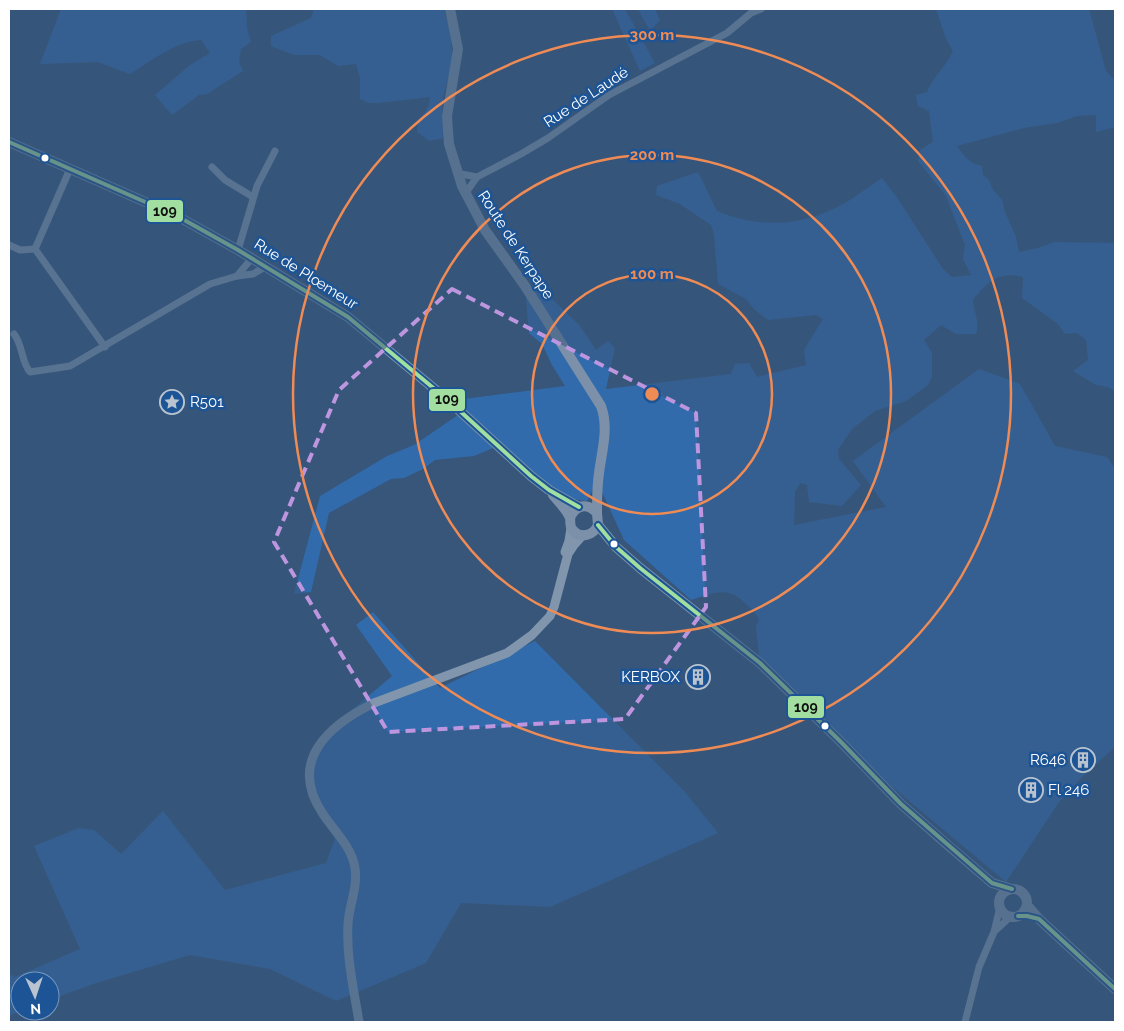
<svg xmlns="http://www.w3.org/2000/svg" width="1124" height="1031" viewBox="0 0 1124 1031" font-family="Raleway,sans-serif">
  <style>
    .green { fill: #326bab }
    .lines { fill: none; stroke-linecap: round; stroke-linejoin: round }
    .minor { stroke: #8196ad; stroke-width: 7 }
    .tertiary { stroke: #8196ad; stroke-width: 9 }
    .secondary { stroke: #7c91a9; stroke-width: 10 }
    .bus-1-casing { stroke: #1c5495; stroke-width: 8 }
    .bus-1 { stroke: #a2dea0; stroke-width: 4 }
    .marked { fill: none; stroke: #bd96df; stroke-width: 4; stroke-dasharray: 10 6; stroke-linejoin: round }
    .ring { fill: none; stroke: #ef8b55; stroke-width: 2.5 }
    .bus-dot { fill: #fff; stroke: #1c5495; stroke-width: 2 }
    .labels { text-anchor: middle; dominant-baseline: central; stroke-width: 5; stroke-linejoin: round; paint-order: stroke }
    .street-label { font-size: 15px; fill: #fff; stroke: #1c5495 }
    .poi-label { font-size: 15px; fill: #fff; stroke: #1c5495; text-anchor: start }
    .centre { fill: #ef8b55; stroke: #1c5495; stroke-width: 2.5 }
    .ring-label { font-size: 15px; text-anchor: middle; font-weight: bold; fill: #ef8b55; stroke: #1c5495; stroke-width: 5; stroke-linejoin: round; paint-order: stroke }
    .line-badge { stroke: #1c5495; stroke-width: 2 }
    .pale-badge-label { font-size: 14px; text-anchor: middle; font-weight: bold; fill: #111 }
  </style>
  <rect width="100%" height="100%" fill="#37567a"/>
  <g class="green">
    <path d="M61,9H246L247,28L251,42L241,49L239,62L243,71L207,94L199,95L172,115L155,95L190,65L210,53L201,40C175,41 152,61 130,74L98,62L40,64Z"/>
    <path d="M314,9H444C448,24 452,39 452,56C452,71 446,84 443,98C441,111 443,125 443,138L429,141L417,132C418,114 429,115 430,97L378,103H369L360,99V78L356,64L338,66L320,55H294L271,46V36L311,18Z"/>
    <polygon points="612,9 625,9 655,63 640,71"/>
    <polygon points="638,9 655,9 660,20 650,31"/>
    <path d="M936,9H1089L1106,71L1115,81V127L1096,132V115L1077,116L1057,123L1024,128L957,146C964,156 970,164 982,166L983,175L989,180L993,190L1002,200L1005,212L1016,237L1019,252L1038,248L1054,242L1115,243V391L1108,387L1096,385L1073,371L1088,360L1086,340L1077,333L1065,334L1058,324L1022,298L1023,277C999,271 987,282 973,300C974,315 980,319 976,334H956L941,325L924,340L932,353V377L928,385L906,401L875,411L852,429L838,450L839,459L861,485L842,506L809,502L807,485L800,483L795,492L794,525L886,507L853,461L979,369L1020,384L1055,446L1107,457L1115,469V747L1086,773L1059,802L1006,882L854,755L760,663L756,627L759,619C755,612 751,609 746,604C728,585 713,593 691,600L624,540L601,490L593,489L587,501C556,500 522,465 498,446L474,456L435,460L423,469L404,478L391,479L329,513L311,592L294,594L320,496L387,456L414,445L461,413L449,401L565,386L552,365L542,344L529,333L525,286L543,290L580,326L596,350L608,341L615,348L606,389L731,374L735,364L749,363L757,377L806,365L804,350L823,319L816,315L768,320L755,310L746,299L718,284L714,234L711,225L680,204L656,195L657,186L698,172L717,211C762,230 808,226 850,200C861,193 871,185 882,178L896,196L943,269L952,277L971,275L963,259L965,245L946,196L918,161L920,150L933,142L929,111L918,106L916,95L927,92C934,75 946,67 953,51L946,39Z"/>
    <polygon points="373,612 440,688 535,641 685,792 718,833 550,907 461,903 426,963 336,1001 270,969 190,955 93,984 50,1000 50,981 20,981 21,1011 9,1016 9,974 15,977 80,949 34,846 79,828 94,830 121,854 163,811 225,890 326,863 335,839 309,794 306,768 317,742 334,725 392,676 356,625"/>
  </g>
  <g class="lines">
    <g class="minor">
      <polyline points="212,167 225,180 253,197"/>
      <polyline points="70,169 35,249 105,347"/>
      <polyline points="458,176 461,174 477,177"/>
      <polyline points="465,194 477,177 521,154 548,138 609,95 727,33 751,13 761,9"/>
      <polyline points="9,245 20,250 35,249"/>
      <polyline points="238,250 257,186 275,151"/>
      <polyline points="237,276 252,258"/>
      <path d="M14,334C23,345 21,362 30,372L70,366L210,284L237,276L253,274L265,267"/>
      <polyline points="996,930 1010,917"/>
      <polyline points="965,1022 979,967 994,932 1000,907"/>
    </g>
    <g class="tertiary">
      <polyline points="565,552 569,541 571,528"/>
      <path d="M359,1022C354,990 346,957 348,924C349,905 358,888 355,868C352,847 334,831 323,814C287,761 329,725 374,703L507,653L532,635L550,616L554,607L568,554L574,545L583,535"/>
    </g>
    <g class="secondary">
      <path d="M450,9L458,49L447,116L448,131L449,144L462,186L485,230L525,286L601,406C609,428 602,450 599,473C597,486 597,499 597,513"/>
      <polyline points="9,142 177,216 238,250 348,317 449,401 531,476 549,490 579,507"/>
      <path d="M553,495C558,501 567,510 570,518C571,522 569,525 572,529C580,540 594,535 598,525L597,513C587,502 575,505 570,518"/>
      <polyline points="598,525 616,547 640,568 760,663 840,741 901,804 950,847 992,883 1012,889"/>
      <circle cx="1013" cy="903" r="14"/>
      <polyline points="1027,905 1039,919 1115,989"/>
    </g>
    <defs>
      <g id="bus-1">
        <polyline points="9,142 177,216 238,250 348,317 449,401 531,476 549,490 579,507"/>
        <polyline points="598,525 616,547 640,568 760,663 840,741 901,804 992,883 1012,889"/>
        <polyline points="1018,916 1027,916 1039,919 1115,989"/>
      </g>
    </defs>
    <use href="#bus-1" class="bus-1-casing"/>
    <use href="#bus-1" class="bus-1"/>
  </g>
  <path d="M0 0H1124V1031H0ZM452,289L696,413L706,607L625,719L388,732L274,542L339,390Z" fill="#37567a" fill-opacity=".55" fill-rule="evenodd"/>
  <path class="marked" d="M452,289L696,413L706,607L625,719L388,732L274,542L339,390Z"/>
  <g class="ring">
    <circle cx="652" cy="394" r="120"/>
    <circle cx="652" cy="394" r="239"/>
    <circle cx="652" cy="394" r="359"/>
  </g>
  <defs>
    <symbol id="sight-ring" viewBox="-11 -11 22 22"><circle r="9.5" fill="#1c5495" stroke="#b9c4d0" stroke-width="1.5"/><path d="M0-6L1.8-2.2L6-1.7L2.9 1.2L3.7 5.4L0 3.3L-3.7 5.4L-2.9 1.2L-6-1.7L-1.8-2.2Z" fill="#b9c4d0"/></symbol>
    <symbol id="building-ring" viewBox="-11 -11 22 22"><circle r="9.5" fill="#1c5495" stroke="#b9c4d0" stroke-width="1.5"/><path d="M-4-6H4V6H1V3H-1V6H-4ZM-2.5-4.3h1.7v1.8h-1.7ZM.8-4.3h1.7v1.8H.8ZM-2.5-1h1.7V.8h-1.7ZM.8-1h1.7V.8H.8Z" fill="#b9c4d0"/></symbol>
  </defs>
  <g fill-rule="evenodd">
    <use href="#sight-ring" x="158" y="388" width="28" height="28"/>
    <use href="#building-ring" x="684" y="663" width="28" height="28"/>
    <use href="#building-ring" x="1069" y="746" width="28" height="28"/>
    <use href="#building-ring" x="1017" y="776" width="28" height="28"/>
  </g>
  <g class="bus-dot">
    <circle cx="45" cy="158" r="4.5"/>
    <circle cx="614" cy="544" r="4.5"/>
    <circle cx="825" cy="726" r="4.5"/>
  </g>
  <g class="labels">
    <g class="street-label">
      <text transform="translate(586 97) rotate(-33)">Rue de Laudé</text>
      <text transform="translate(516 245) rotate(57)">Route de Kerpape</text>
      <text transform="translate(306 274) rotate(32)">Rue de Plœmeur</text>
    </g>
    <g class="poi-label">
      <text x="190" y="402">R501</text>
      <text x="680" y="677" text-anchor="end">KERBOX</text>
      <text x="1066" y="760" text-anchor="end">R646</text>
      <text x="1048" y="790">Fl 246</text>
    </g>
  </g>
  <circle cx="652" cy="394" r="8" class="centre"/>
  <g class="ring-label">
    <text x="652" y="40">300 m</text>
    <text x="652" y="160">200 m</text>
    <text x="652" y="279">100 m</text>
  </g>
  <g class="line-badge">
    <rect x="146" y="199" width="38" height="24" rx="5" fill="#a2dea0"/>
    <rect x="428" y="388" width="38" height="24" rx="5" fill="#a2dea0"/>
    <rect x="787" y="695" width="38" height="24" rx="5" fill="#a2dea0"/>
  </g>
  <g class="pale-badge-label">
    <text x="165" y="216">109</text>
    <text x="447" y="404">109</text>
    <text x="806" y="712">109</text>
  </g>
  <rect width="1124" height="1031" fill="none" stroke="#ffffff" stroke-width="20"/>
  <g transform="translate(35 996) rotate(177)"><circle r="24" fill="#1c5495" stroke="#7798bf"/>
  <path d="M0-4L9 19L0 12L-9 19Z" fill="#b9c4d0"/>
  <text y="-8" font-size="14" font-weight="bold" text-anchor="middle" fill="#ffffff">N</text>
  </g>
</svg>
